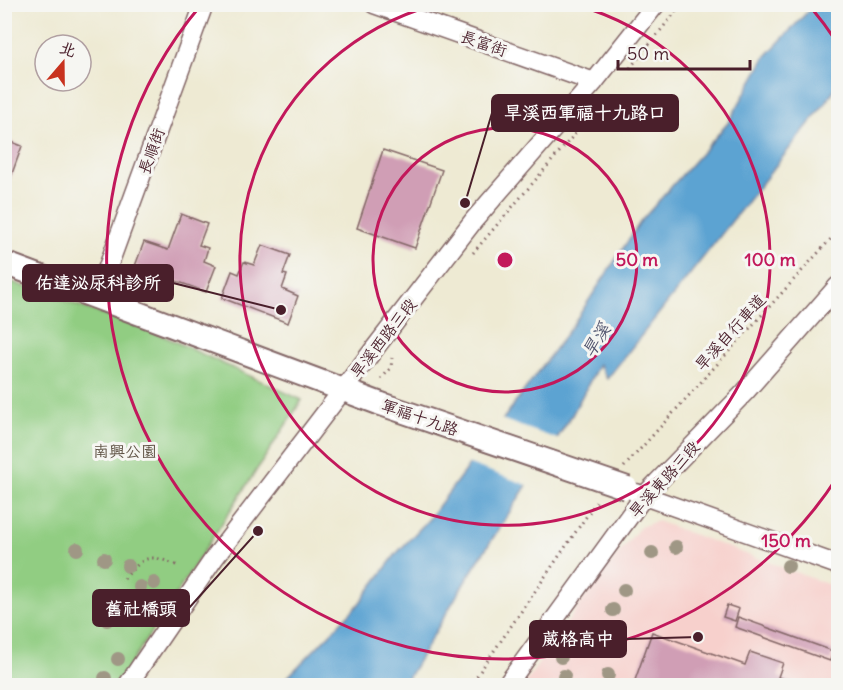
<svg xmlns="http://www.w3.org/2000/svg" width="843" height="690" viewBox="0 0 843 690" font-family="Delius,'LXGW WenKai TC',sans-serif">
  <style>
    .built { fill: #f7d0cc }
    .green { fill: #91cd82; stroke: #6e7656; stroke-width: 1.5 }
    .water { fill: #5ca3d2; stroke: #53617e; stroke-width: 1.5 }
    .pier { fill: #eeead3 }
    .building { fill: #d09eb5 }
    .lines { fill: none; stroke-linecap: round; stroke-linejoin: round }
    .minor-casing { stroke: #836666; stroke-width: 21 }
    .tertiary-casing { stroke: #836666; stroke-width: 26 }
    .path { stroke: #836666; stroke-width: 3; stroke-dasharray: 1.5 4.5; stroke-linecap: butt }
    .minor { stroke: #fff; stroke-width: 18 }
    .tertiary { stroke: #fff; stroke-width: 22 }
    .tertiary-bridge-casing { stroke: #836666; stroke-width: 26; stroke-linecap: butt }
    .tertiary-bridge { stroke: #fff; stroke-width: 22 }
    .tree { fill: #9f9785 }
    .ring { fill: none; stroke: #c2185b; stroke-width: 3 }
    .labels { text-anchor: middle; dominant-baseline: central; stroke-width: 6; stroke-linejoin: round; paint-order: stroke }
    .street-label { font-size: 16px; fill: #4a1f2b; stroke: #f6f6f2 }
    .park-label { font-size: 16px; fill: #5f5345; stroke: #f6f6f2 }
    .water-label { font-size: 18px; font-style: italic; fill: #51546e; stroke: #f6f6f2 }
    .centre { fill: #c2185b; stroke: #f6f6f2; stroke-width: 3 }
    .ring-label { font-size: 18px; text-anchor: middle; font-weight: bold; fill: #c2185b; stroke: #f6f6f2; stroke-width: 6; stroke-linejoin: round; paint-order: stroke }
    .leader { fill: none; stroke: #4a1f2b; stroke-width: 2 }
    .callout-dot { fill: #4a1f2b; stroke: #f6f6f2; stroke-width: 2 }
    .callout { fill: #4a1f2b; stroke: #4a1f2b; stroke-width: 2 }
    .callout-label { font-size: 18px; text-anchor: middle; font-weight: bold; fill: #fff }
  </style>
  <rect width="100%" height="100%" fill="#f6f6f2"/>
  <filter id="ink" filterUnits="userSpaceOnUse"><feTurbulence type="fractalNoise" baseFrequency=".0167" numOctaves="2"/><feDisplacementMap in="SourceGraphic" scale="12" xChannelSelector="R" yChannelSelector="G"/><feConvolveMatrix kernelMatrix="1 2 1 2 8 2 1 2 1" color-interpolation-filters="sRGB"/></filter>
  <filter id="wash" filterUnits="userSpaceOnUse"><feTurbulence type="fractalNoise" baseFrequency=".008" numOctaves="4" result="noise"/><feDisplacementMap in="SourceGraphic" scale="24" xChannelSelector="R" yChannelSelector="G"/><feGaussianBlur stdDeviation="1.35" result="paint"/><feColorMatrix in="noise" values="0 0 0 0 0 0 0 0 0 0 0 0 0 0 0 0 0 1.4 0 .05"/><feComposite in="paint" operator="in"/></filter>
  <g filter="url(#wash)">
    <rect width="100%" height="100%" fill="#eeead3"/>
    <polygon class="built" points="657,521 838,588 838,685 523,686 594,584 640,527"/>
    <polygon class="green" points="4,279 161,335 302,400 117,685 5,685"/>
    <polygon class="water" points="814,5 838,5 838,83 827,101 607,379 599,364 572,415 466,580 404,685 279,686 358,605 396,554 429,519 572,326 641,221 728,123 766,56"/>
    <polygon class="pier" points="501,419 560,440 530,486 467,463"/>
    <g id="blocks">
      <g class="building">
        <polygon points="4,139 22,146 5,193 4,192"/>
        <polygon points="383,150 442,170 415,248 357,228"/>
        <polygon points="181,214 207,224 199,245 208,248 204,261 216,266 206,292 135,266 144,242 168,250"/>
        <polygon points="262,245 290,255 283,274 287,275 282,289 298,296 288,323 222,298 232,271 239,274 244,262 254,265"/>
        <polygon points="727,605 739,609 735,621 723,617"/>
        <polygon points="738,617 833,651 830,661 735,627"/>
        <polygon points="652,632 745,665 750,652 783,663 778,677 800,686 641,686 634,683"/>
      </g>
    </g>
  </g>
  <g filter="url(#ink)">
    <use href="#blocks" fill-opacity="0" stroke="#836666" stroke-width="1.5"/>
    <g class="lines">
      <defs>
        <g id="minor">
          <polyline points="374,4 594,82"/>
          <polyline points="97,297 204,4"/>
          <polyline points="636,493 838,565"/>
          <polyline points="127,686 215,557 375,348 474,220 594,82 656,4"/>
          <polyline points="506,686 644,496 745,392 838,286"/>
        </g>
        <polyline id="tertiary" points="4,263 381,404"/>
      </defs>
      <use href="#minor" class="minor-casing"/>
      <use href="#tertiary" class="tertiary-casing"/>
      <g class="path">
        <polyline points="630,68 682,4"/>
        <polyline points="473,253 597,108"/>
        <polyline points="4,298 6,288"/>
        <polyline points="381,379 391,368 392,358"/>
        <polyline points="624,467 838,231"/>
        <path d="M124,579C145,555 149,553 178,566"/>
        <polyline points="470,686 599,498"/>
      </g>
      <use href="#minor" class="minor"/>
      <use href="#tertiary" class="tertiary"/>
      <defs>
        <polyline id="tertiary-bridge" points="381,404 627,488"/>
      </defs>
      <use href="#tertiary-bridge" class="tertiary-bridge-casing"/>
      <use href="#tertiary-bridge" class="tertiary-bridge"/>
    </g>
    <g class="tree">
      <circle cx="676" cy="547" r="7"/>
      <circle cx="77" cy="549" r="7"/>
      <circle cx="652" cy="553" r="7"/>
      <circle cx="104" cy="559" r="7"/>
      <circle cx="128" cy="566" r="7"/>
      <circle cx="788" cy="566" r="7"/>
      <circle cx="154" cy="583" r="7"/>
      <circle cx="140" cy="587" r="7"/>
      <circle cx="624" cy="590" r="7"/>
      <circle cx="613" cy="610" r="7"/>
      <circle cx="107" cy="620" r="7"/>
      <circle cx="561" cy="657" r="7"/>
      <circle cx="118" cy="659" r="7"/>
      <circle cx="608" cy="675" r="7"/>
      <circle cx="564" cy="676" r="7"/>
      <circle cx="105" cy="678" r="7"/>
    </g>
  </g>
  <g class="ring">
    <circle cx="505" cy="260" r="132"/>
    <path d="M576 5A265 265 0 1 1 434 5"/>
    <path d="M838 476A397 397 0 1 1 201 5M809 5A397 397 0 0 1 838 44"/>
  </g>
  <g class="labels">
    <g class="street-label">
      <text transform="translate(484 43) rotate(19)">長富街</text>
      <text transform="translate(151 151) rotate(-70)">長順街</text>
      <text transform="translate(730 332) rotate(-48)">旱溪自行車道</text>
      <text transform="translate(383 338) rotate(-52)">旱溪西路三段</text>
      <text transform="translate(420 417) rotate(19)">軍福十九路</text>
      <text transform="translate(664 479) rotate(-48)">旱溪東路三段</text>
    </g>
    <g class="park-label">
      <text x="125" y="451">南興公園</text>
    </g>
    <g class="water-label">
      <text transform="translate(596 340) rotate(-58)">旱溪</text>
    </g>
  </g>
  <circle cx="505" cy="260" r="9" class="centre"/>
  <g class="ring-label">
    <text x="637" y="266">50 m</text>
    <text x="770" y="266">100 m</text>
    <text x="786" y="547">150 m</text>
  </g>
  <path class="leader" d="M465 203L492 113M281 310L173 283M258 531L189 608M698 637L626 639"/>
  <g class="callout-dot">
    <circle cx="465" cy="203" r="6"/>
    <circle cx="281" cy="310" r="6"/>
    <circle cx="258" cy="531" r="6"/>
    <circle cx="698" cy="637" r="6"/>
  </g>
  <g class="callout">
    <rect x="492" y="95" width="186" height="36" rx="6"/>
    <rect x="23" y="265" width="150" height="36" rx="6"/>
    <rect x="93" y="590" width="96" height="36" rx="6"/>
    <rect x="530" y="621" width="96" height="36" rx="6"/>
  </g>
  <g class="callout-label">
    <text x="585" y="119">旱溪西軍福十九路口</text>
    <text x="98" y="289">佑達泌尿科診所</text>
    <text x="141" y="615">舊社橋頭</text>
    <text x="578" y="645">葳格高中</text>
  </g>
  <rect width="843" height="690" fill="none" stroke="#f6f6f2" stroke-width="24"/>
  <g transform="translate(63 63) rotate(20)"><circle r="28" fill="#f6f6f2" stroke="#b1a0a2" stroke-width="1.5"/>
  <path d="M0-4.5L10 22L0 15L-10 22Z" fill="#c8321e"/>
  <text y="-9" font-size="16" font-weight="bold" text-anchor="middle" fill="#4a1f2b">北</text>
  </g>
  <path d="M618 60v9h132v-9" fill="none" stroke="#4a1f2b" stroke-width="3"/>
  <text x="627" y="60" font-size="18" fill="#4a1f2b" stroke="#f6f6f2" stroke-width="4.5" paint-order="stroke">50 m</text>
</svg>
